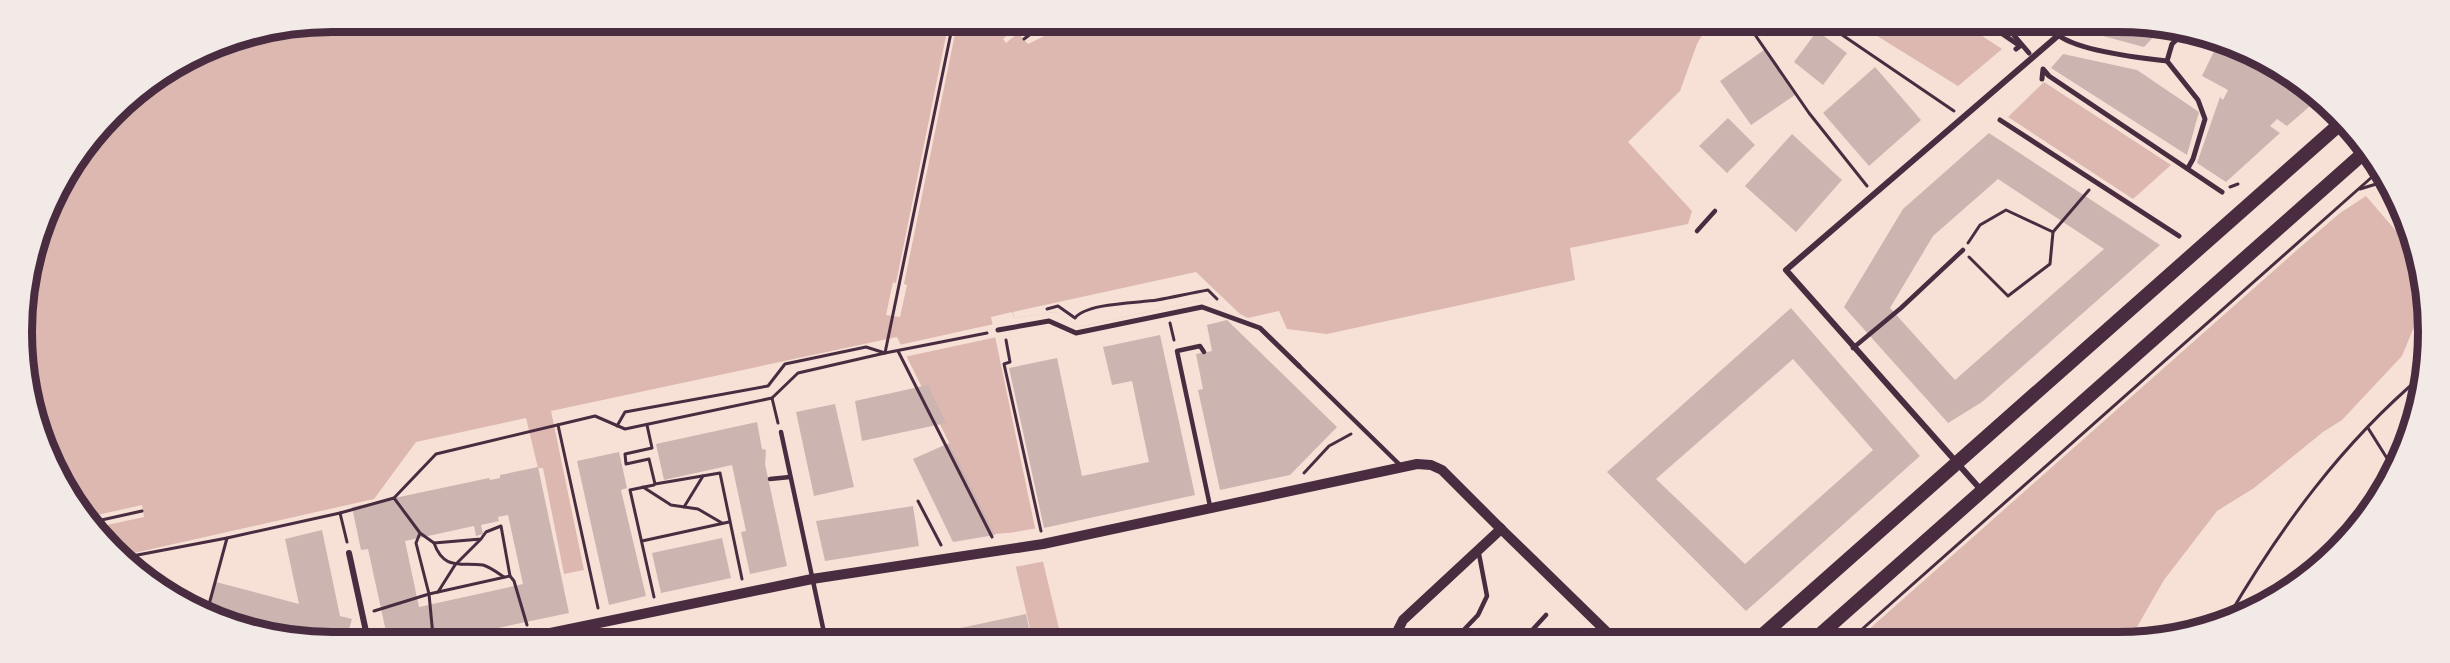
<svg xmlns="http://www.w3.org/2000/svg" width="2450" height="663" viewBox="0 0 2450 663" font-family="'Golos Text',sans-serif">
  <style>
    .water { fill: #dcb8b0 }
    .pier { fill: #f7e1d7 }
    .building { fill: #ccb4b1; fill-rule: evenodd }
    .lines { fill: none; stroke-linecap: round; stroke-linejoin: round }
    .path { stroke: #4a2c40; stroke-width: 3 }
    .service { stroke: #4a2c40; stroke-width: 4.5 }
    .pedestrian { stroke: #4a2c40; stroke-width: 5 }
    .minor { stroke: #4a2c40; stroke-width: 6 }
    .tertiary { stroke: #4a2c40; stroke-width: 10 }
    .trunk { stroke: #4a2c40; stroke-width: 14 }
    .rim { fill: none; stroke: #4a2c40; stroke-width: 8 }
  </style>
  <rect width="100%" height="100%" fill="#f7e1d7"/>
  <g class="water">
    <polygon points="331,21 1022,23 1003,39 1006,43 1018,33 1028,44 1071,23 1708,25 1697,44 1680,91 1628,142 1692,211 1688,224 1570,248 1575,280 1327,334 1287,329 1279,311 1248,318 1240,314 1234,316 1211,298 1078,327 1055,312 1014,318 1012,312 991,317 1035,528 1061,637 1032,637 1008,533 994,534 897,337 551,411 584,570 564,574 543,468 538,468 526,418 416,442 374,499 125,555 85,521 37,431 22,311 53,194 127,98 213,45"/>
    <polygon points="1861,26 1984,26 2010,43 2044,82 2171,165 2133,199 2008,117"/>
    <polygon points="2366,196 2408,245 2423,271 2423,305 2402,356 2342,420 2323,432 2254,488 2217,511 2164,580 2130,639 1858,639 2297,250 2340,213"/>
  </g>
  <g class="pier">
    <polygon points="946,23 960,23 959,29 956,29 904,284 907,285 900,317 886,315 893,282 896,283 948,26 945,25"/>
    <polygon points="1967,26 1984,26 2010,43 2044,82 2008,117 1957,87 2002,49"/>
    <polygon points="1196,272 1240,314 1234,316 1211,298 1078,327 1055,312 1014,318 1013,312"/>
    <polygon points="994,324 997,337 904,357 899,345"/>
    <polygon points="142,505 144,517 93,528 84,518"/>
    <polygon points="1038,528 1046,561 1014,567 1006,536 1003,534"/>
  </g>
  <g class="building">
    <polygon points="877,23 887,23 891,30 884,34"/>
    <polygon points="2095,27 2163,27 2144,47 2088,32"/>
    <polygon points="1817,31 1847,53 1823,85 1794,62"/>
    <polygon points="2218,43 2291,73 2317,100 2287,126 2277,119 2270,126 2280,133 2226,182 2197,163 2220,97 2223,100 2228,90 2202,76"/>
    <polygon points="1764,50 1795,95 1751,125 1720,81"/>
    <polygon points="2063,54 2137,70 2199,112 2187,155 2051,68"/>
    <polygon points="1875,67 1921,120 1869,166 1823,113"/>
    <polygon points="1728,118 1755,145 1727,173 1699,146"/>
    <path d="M1989,133L2160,245L1982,402L1948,423L1844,307L1903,209ZM1998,179L2104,249L1955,380L1890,308L1933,236Z"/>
    <polygon points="1792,134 1842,180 1796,232 1745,186"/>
    <path d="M1791,308L1920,456L1746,611L1607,472ZM1793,359L1873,450L1745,564L1656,479Z"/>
    <polygon points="1227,320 1337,427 1290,475 1220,490 1198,390 1203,389 1196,354 1212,351 1207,325"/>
    <polygon points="1160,335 1195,495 1044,528 1009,368 1057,358 1082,476 1149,462 1132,381 1112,385 1103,347"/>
    <polygon points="928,385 946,423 862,441 855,401"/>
    <polygon points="835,404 854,487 814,496 796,412"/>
    <polygon points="757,422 762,449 766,450 765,464 787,566 750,574 741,532 746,531 732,465 664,480 656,444"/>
    <polygon points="949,443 959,462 995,535 953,542 913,459"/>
    <polygon points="619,452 627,488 621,490 646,596 609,605 577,461"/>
    <path d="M538,467L569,613L460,636H387L368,549L361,550L352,507L489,478L490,480L500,478V475ZM508,515L523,584L419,607L405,541L474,526L476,536L483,534L481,525L499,521L498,517Z"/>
    <polygon points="913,506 919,546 825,561 816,521"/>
    <polygon points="322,530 340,616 352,619 347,636 271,636 208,612 216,582 299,604 285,539"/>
    <polygon points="722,538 731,578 661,593 652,553"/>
    <polygon points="1026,614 1031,637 923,637 923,636"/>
  </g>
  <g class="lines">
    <g class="path">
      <polyline points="1037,23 1042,30 1056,23"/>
      <polyline points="1754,26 1751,29 1809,113 1867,186"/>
      <polyline points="1829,26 1954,111"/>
      <polyline points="1024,39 1040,27"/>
      <polyline points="2230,187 2238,184"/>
      <polyline points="2360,189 2386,181"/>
      <polyline points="1968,243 1980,225 2006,210 2053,232 2089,190"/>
      <polyline points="1969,257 2008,296 2050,264 2053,232"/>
      <path d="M1047,309L1058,306L1075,318C1086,303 1138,303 1157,300C1174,297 1191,293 1208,290L1217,299"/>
      <polyline points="1170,323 1174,340"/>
      <polyline points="1006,340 1010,362 1004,364 1041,531"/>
      <polyline points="898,351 992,537"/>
      <polyline points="772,398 778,423"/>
      <polyline points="558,425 598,608"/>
      <polyline points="647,425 652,448 625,454 626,464 649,459 655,484 720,473 742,579"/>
      <polyline points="617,426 625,412 768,386 785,364 866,347 885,353 987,333"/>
      <polyline points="2368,428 2395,471"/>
      <polyline points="1304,473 1329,446 1351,434"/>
      <polyline points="643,487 671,505 698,509 722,523"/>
      <polyline points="394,498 420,533 434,543 481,539 486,532 501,526 510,576 429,594 416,543 420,533"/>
      <polyline points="918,501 941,545"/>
      <polyline points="684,507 703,476"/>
      <polyline points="340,513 347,542"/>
      <polyline points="88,523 142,511"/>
      <polyline points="642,541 729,522"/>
      <path d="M434,543C444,571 461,562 483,565C490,567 498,573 504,577"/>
      <polyline points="127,557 227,538 340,513 394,498 436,454 595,416 625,429 772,398 798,373 885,353 953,23"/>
      <polyline points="510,576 514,581 527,625"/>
      <polyline points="438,592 455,565 480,540"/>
      <polyline points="654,597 630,490 654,485"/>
      <polyline points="374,611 429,594 433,636"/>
      <polyline points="207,612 227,538"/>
      <path d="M2227,619C2280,528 2342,443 2423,375"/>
      <polyline points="1851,639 2381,169"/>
    </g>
    <g class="service">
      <polyline points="1697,231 1715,211"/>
      <polyline points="1853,348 1901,308 1963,250"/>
      <polyline points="1204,352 1200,346 1177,351 1210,506"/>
      <polyline points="1299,366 1400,465"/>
      <polyline points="781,432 825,637"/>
      <polyline points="770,479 790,477"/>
      <polyline points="1456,638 1478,615 1487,596 1479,554"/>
      <polyline points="1525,638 1546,615"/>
    </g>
    <g class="pedestrian">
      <polyline points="1991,26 2020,46 2016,49"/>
      <polyline points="2006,26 2029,53"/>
      <polyline points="2187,30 2172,44 2167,61 2198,100 2205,119 2193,159 2188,168"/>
      <path d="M2058,35C2079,51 2139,58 2167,61"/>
      <polyline points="2042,79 2043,69 2049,76 2222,192"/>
      <polyline points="2000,120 2179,236"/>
      <polyline points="998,330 1049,321 1076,333 1202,307 1260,328 1299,366"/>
    </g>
    <g class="minor">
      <polyline points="1982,491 1786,270 2068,27"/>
      <polyline points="349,553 367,636"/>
    </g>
    <g class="tertiary">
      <polyline points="1499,527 1613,638"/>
      <polyline points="531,637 812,579 1043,544 1417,464 1431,465 1442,470 1501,529"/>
      <polyline points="1394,638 1403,620 1501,529"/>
    </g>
    <g class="trunk">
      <polyline points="1758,639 2341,123"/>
      <polyline points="1815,639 2367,150"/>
    </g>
  </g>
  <path d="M0 0H2450V663H0ZM332 32H2118A300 300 0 0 1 2418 332V332A300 300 0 0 1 2118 632H332A300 300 0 0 1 32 332V332A300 300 0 0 1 332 32Z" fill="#f1eae7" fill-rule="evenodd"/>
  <path class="rim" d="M332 32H2118A300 300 0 0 1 2418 332V332A300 300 0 0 1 2118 632H332A300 300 0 0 1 32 332V332A300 300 0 0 1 332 32Z"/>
</svg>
